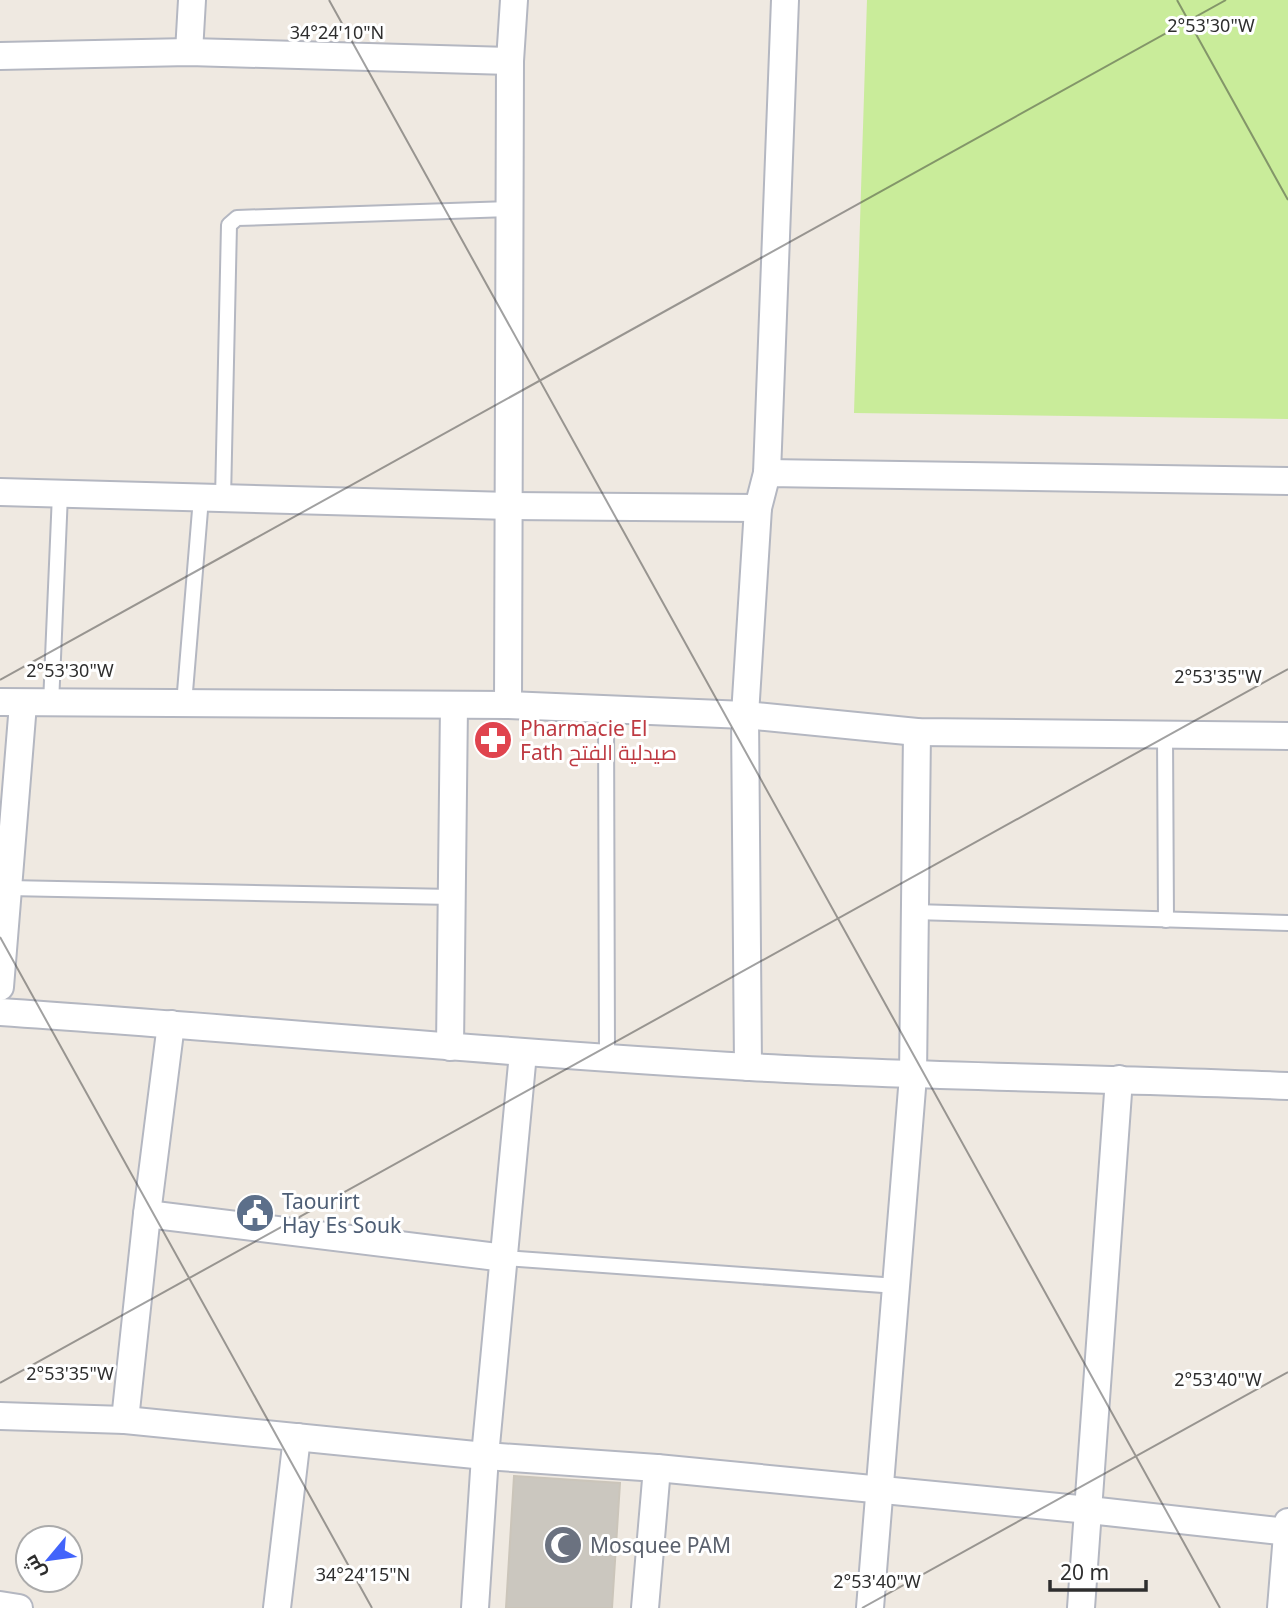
<svg xmlns="http://www.w3.org/2000/svg" width="1288" height="1608" viewBox="0 0 1288 1608" font-family="'Noto Sans',Cairo,sans-serif">
  <style>
    .pitch { fill: #c9ec9a }
    .building { fill: #cbc7bf; stroke: #cbc5ba; stroke-width: 2 }
    .lines { fill: none; stroke-linecap: round; stroke-linejoin: round }
    .lane-casing { stroke: #b4b7c1; stroke-width: 18 }
    .street-casing { stroke: #b4b7c1; stroke-width: 30 }
    .lane { stroke: #fff; stroke-width: 14 }
    .street { stroke: #fff; stroke-width: 26 }
    .ticks { fill: none; stroke: #2e2e2e; stroke-width: 2; stroke-opacity: 0.45 }
    .labels { text-anchor: middle; dominant-baseline: central; stroke-width: 6; stroke-linejoin: round; paint-order: stroke }
    .health-label { font-size: 21px; fill: #be3a42; stroke: #fff; text-anchor: start }
    .service-label { font-size: 21px; fill: #4e5e75; stroke: #fff; text-anchor: start }
    .worship-label { font-size: 21px; fill: #5b616d; stroke: #fff; text-anchor: start }
    .ticks-label { font-size: 18px; text-anchor: middle; fill: #2e2e2e; stroke: #fff; stroke-width: 6; stroke-linejoin: round; paint-order: stroke }
  </style>
  <rect width="100%" height="100%" fill="#efe9e1"/>
  <polygon class="pitch" points="867,0 1288,0 1288,419 854,413"/>
  <polygon class="building" points="514,1476 620,1483 612,1608 506,1608"/>
  <g class="lines">
    <defs>
      <g id="lane">
        <polyline points="223,499 229,225 237,218 510,209"/>
        <polyline points="51,704 60,494"/>
        <polyline points="184,704 201,498"/>
        <polyline points="606,709 607,1058"/>
        <polyline points="1165,735 1166,920"/>
        <polyline points="8,888 452,897"/>
        <polyline points="914,912 1288,923"/>
        <polyline points="505,1258 897,1286"/>
      </g>
      <g id="street">
        <polyline points="189,52 192,0"/>
        <polyline points="0,56 189,52 510,61"/>
        <polyline points="767,473 785,0"/>
        <polyline points="0,492 510,506 758,508"/>
        <polyline points="0,702 508,705 745,715 917,732 1288,736"/>
        <polyline points="508,705 510,61 514,0"/>
        <polyline points="0,987 23,704"/>
        <path d="M0,1012C250,1029 500,1053 750,1067C929,1077 1109,1078 1288,1086"/>
        <polyline points="450,1047 454,705"/>
        <polyline points="748,1067 745,715 758,508 767,473 1288,481"/>
        <polyline points="147,1214 505,1258"/>
        <polyline points="0,1416 125,1420 485,1456 657,1468 1089,1510 1288,1532"/>
        <polyline points="125,1420 147,1214 171,1024"/>
        <polyline points="0,1605 19,1608"/>
        <polyline points="277,1608 297,1437"/>
        <polyline points="475,1608 485,1456 523,1053"/>
        <polyline points="645,1608 657,1468"/>
        <polyline points="870,1608 913,1076 917,732"/>
        <polyline points="1081,1608 1119,1079"/>
        <polyline points="1281,1608 1288,1522"/>
      </g>
    </defs>
    <use href="#lane" class="lane-casing"/>
    <use href="#street" class="street-casing"/>
    <use href="#lane" class="lane"/>
    <use href="#street" class="street"/>
  </g>
  <path class="ticks" d="M329,0L1220,1608M1177,0L1288,200M0,680L1226,0M0,937L372,1608M0,1383L1288,669M862,1608L1288,1372"/>
  <defs>
    <symbol id="pharmacy-disc" viewBox="-11 -11 22 22"><circle r="9.5" fill="#e0444e" stroke="#fff"/><path d="M-2-6h4v4h4v4h-4v4h-4v-4h-4v-4h4Z" fill="#fff"/></symbol>
    <symbol id="civic-disc" viewBox="-11 -11 22 22"><circle r="9.5" fill="#5c6f8a" stroke="#fff"/><path d="M-.6-6.5H3V-4.5H.6V-3L4-1V1h2V6H-6V1h2V-1L-.6-3ZM-1.2 2.5V6h2.4V2.5Z" fill="#fff"/></symbol>
    <symbol id="mosque-disc" viewBox="-11 -11 22 22"><circle r="9.5" fill="#6b7280" stroke="#fff"/><path d="M3.5-4.9A6 6 0 1 0 3.5 4.9A5 5 0 1 1 3.5-4.9Z" fill="#fff"/></symbol>
  </defs>
  <g fill-rule="evenodd">
    <use href="#pharmacy-disc" x="471" y="718" width="44" height="44"/>
    <use href="#civic-disc" x="233" y="1191" width="44" height="44"/>
    <use href="#mosque-disc" x="541" y="1523" width="44" height="44"/>
  </g>
  <g class="labels">
    <g class="health-label">
      <text x="520" y="728">Pharmacie El<tspan x="520" dy="24">Fath صيدلية الفتح</tspan></text>
    </g>
    <g class="service-label">
      <text x="282" y="1201">Taourirt<tspan x="282" dy="24">Hay Es Souk</tspan></text>
    </g>
    <g class="worship-label">
      <text x="590" y="1545">Mosquee PAM</text>
    </g>
  </g>
  <g class="ticks-label">
    <text x="1211" y="32">2°53'30"W</text>
    <text x="337" y="39">34°24'10"N</text>
    <text x="70" y="677">2°53'30"W</text>
    <text x="1218" y="683">2°53'35"W</text>
    <text x="70" y="1380">2°53'35"W</text>
    <text x="1218" y="1386">2°53'40"W</text>
    <text x="363" y="1581">34°24'15"N</text>
    <text x="877" y="1588">2°53'40"W</text>
  </g>
  <g transform="translate(49 1559) rotate(241)"><circle r="33" fill="#ffffff" stroke="#ababab" stroke-width="2"/>
  <path d="M0-5L12 26L0 18L-12 26Z" fill="#4264fb"/>
  <text y="-10" font-size="19" font-weight="bold" text-anchor="middle" fill="#2e2e2e">ش</text>
  </g>
  <path d="M1050 1580v10h96v-10" fill="none" stroke="#2e2e2e" stroke-width="3.5"/>
  <text x="1060" y="1580" font-size="21" fill="#2e2e2e" stroke="#ffffff" stroke-width="5" paint-order="stroke">20 m</text>
</svg>
